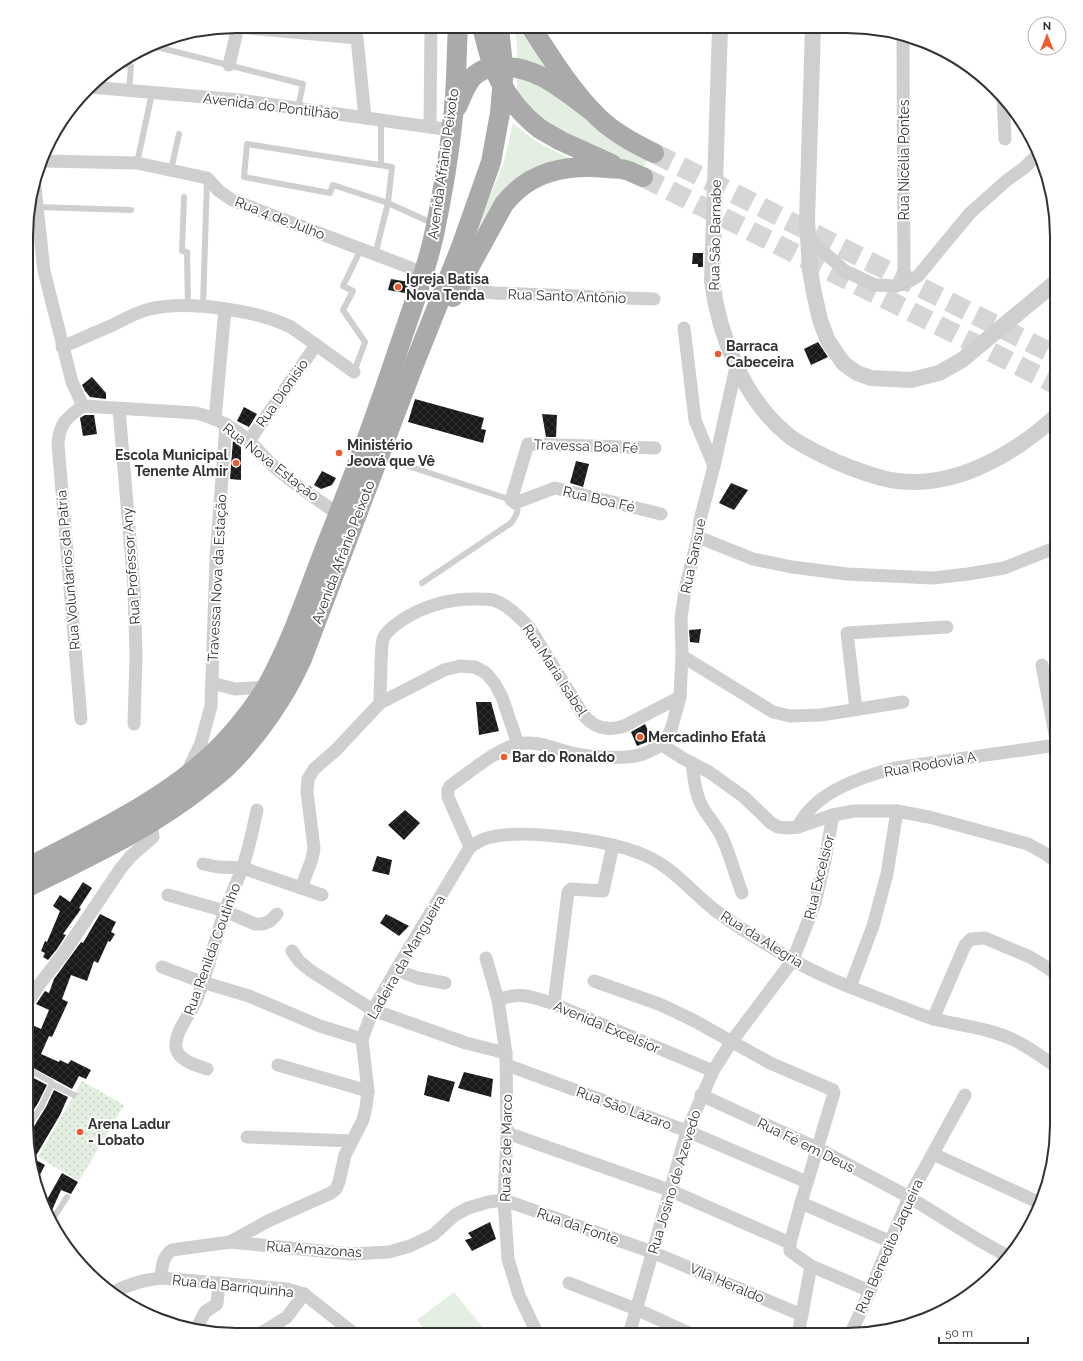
<svg xmlns="http://www.w3.org/2000/svg" width="1083" height="1361" viewBox="0 0 1083 1361" font-family="Raleway,sans-serif">
  <style>
    .green { fill: #e3efe0 }
    .park { fill: url(#park-dots) }
    .building { fill: url(#building-cross-hatch) }
    .lines { fill: none; stroke-linecap: round; stroke-linejoin: round }
    .primary-tunnel { stroke: #d6d6d6; stroke-width: 20; stroke-dasharray: 20 10; stroke-linecap: butt }
    .service { stroke: #cfcfcf; stroke-width: 6 }
    .minor { stroke: #cfcfcf; stroke-width: 13 }
    .tertiary { stroke: #cfcfcf; stroke-width: 16 }
    .primary { stroke: #aaa; stroke-width: 20 }
    .primary-bridge { stroke: #aaa; stroke-width: 20 }
    .poi-dot { fill: #ed5b2f; stroke: #fff; stroke-width: 1.5 }
    .labels { text-anchor: middle; dominant-baseline: central; stroke-width: 4; stroke-linejoin: round; paint-order: stroke }
    .street-label { font-size: 14px; fill: #323232; stroke: #fff }
    .poi-label { font-size: 14px; font-weight: bold; fill: #323232; stroke: #fff; text-anchor: start }
    .rim { fill: none; stroke: #323232; stroke-width: 2 }
  </style>
  <defs>
    <pattern id="park-dots" width="8" height="8" patternUnits="userSpaceOnUse"><rect width="8" height="8" fill="#e3efe0"/><path d="M2 2h.1M6 6h.1" fill="none" stroke="#c3cdc1" stroke-width="1.8" stroke-linecap="round"/></pattern>
    <pattern id="building-cross-hatch" width="8" height="8" patternUnits="userSpaceOnUse"><rect width="8" height="8" fill="#191919"/><path d="M0 0l8 8M0 8l8-8" fill="none" stroke="#323232"/></pattern>
  </defs>
  <rect width="100%" height="100%" fill="#fff"/>
  <g class="green">
    <polygon points="514,27 522,27 584,116 603,135 620,146 648,159 642,169 544,124 517,95 517,44"/>
    <path d="M513,123C532,140 548,149 572,159L555,162L471,243L504,162Z"/>
    <polygon points="454,1292 489,1335 429,1335 417,1320"/>
  </g>
  <polygon class="park" points="82,1081 124,1105 79,1181 38,1157"/>
  <g class="building">
    <polygon points="693,253 703,253 703,267 698,267 698,264 692,264"/>
    <polygon points="391,279 409,282 405,293 388,290"/>
    <polygon points="818,342 828,357 811,365 804,349"/>
    <polygon points="92,377 106,393 106,399 90,397 85,391 82,385"/>
    <polygon points="415,399 484,418 481,429 486,430 483,443 408,422"/>
    <polygon points="244,407 257,414 249,427 237,421"/>
    <polygon points="542,414 557,415 556,437 546,437"/>
    <polygon points="85,415 94,415 97,434 83,436 80,418"/>
    <polygon points="233,440 235,440 241,445 241,480 230,479"/>
    <polygon points="576,461 589,464 583,487 570,483"/>
    <polygon points="322,471 336,478 332,485 321,489 314,485"/>
    <polygon points="731,483 748,490 734,510 719,503"/>
    <polygon points="701,629 699,643 690,642 689,630"/>
    <polygon points="476,702 491,702 499,731 479,735"/>
    <polygon points="645,724 652,740 637,746 631,732"/>
    <polygon points="405,810 420,823 404,840 388,825"/>
    <polygon points="377,856 392,860 389,875 372,871"/>
    <polygon points="83,882 92,888 79,908 81,909 63,934 66,935 57,949 48,960 43,957 45,953 41,951 45,941 47,942 60,911 53,906 60,895 70,902"/>
    <polygon points="100,914 116,922 111,932 115,934 110,942 108,941 98,963 94,961 87,981 71,975 62,999 68,1002 52,1037 49,1036 41,1054 59,1062 60,1060 68,1064 71,1060 91,1070 86,1079 79,1076 72,1089 26,1064 26,1022 41,1029 49,1010 36,1004 45,991 49,993 54,979 81,942 83,943"/>
    <polygon points="386,914 409,926 399,936 380,923"/>
    <polygon points="464,1072 493,1079 491,1097 458,1088"/>
    <polygon points="26,1074 47,1085 38,1103 26,1122"/>
    <polygon points="428,1075 455,1082 449,1102 424,1095"/>
    <polygon points="54,1090 68,1097 60,1115 34,1159 45,1165 35,1184 33,1179 27,1133 31,1131 46,1107"/>
    <polygon points="62,1173 78,1182 71,1194 61,1190 49,1217 44,1205"/>
    <polygon points="490,1222 496,1239 472,1251 465,1240 472,1238 468,1233"/>
  </g>
  <g class="lines">
    <g class="primary-tunnel">
      <polyline points="654,153 1057,356"/>
      <polyline points="643,177 1057,385"/>
    </g>
    <g class="service">
      <polyline points="347,26 349,37"/>
      <polyline points="153,46 303,84 298,108"/>
      <polyline points="123,64 131,66 129,91"/>
      <polyline points="381,120 381,165"/>
      <polyline points="137,163 152,93"/>
      <polyline points="171,170 179,134"/>
      <polyline points="184,197 182,251 187,252 188,306"/>
      <polyline points="37,207 131,210"/>
      <polyline points="375,255 388,203 392,167 247,144 244,177 330,193 333,185 388,203 434,224"/>
      <polyline points="203,306 207,179"/>
      <polyline points="354,372 365,342 343,310 353,291 343,286 361,249"/>
      <path d="M381,457L511,500C522,507 517,515 511,523L422,583"/>
      <polyline points="26,1068 51,1082 52,1084 42,1105 27,1129"/>
      <polyline points="52,1084 74,1095"/>
      <polyline points="51,1222 67,1197"/>
    </g>
    <g class="minor">
      <polyline points="903,36 904,284"/>
      <polyline points="229,65 238,27 357,38 365,118"/>
      <polyline points="90,87 239,100 451,130"/>
      <polyline points="1003,96 1005,139"/>
      <polyline points="430,127 431,27"/>
      <polyline points="44,161 137,163 207,178 219,191 232,200 424,273"/>
      <polyline points="35,187 44,271 72,382 83,406"/>
      <polyline points="807,237 845,271 875,285 896,286 904,284 918,276 970,213 1006,181 1024,168 1038,154"/>
      <polyline points="457,289 495,293 654,299"/>
      <polyline points="684,328 695,420 714,466"/>
      <path d="M62,347C79,340 96,332 113,325C125,319 136,312 150,309C188,300 255,310 291,327L354,372"/>
      <polyline points="119,409 134,588 136,656 134,724"/>
      <polyline points="215,419 225,309"/>
      <polyline points="249,441 316,345"/>
      <polyline points="511,500 528,444 655,448"/>
      <polyline points="515,503 555,488 661,514"/>
      <polyline points="698,537 753,559 792,567 847,574 933,578 968,574 1004,568 1057,547"/>
      <polyline points="682,656 773,712 790,716 821,715 903,702"/>
      <polyline points="1042,665 1057,745"/>
      <polyline points="212,683 235,689 266,687"/>
      <path d="M380,703C380,689 381,675 381,661C382,654 381,646 383,639C386,631 395,625 402,620C424,606 448,599 474,599C481,599 487,599 493,600C507,604 519,617 529,627L582,713C592,727 607,732 624,726L680,697"/>
      <polyline points="856,709 847,633 947,627"/>
      <path d="M81,719L58,444C59,424 67,417 83,406L196,413C216,418 235,428 250,442C260,451 268,462 278,470C297,486 318,500 338,514"/>
      <polyline points="662,745 671,730 680,697 682,656 681,618 685,590 698,537 700,520 714,466 736,367"/>
      <path d="M692,763C694,778 695,793 702,806C708,817 716,825 722,837C730,855 735,874 742,893"/>
      <polyline points="187,772 201,743 211,706 216,558 226,424"/>
      <path d="M798,827C814,792 861,777 895,768L1057,745"/>
      <path d="M470,847L448,797V790L450,786C470,772 495,750 518,744C537,740 555,749 572,753C590,757 625,760 643,754C649,752 656,748 662,745L684,759L709,772L744,797L771,823L778,827L787,828L798,827L833,815L854,811H897L929,817L1028,844L1046,854L1057,863"/>
      <path d="M470,847C475,844 480,841 484,839C517,827 606,840 639,853C672,865 689,890 716,911C740,929 767,945 793,960C824,978 858,990 891,1003C905,1008 920,1015 934,1019C961,1026 990,1028 1016,1041C1030,1048 1043,1058 1057,1067"/>
      <polyline points="203,864 218,867 243,868 322,895"/>
      <polyline points="301,888 312,859 314,848 307,792 308,779 314,769 336,750 380,703 444,670 460,666 475,667 486,673 495,684 502,697 518,744"/>
      <polyline points="168,895 225,911 255,924 263,924 270,921 277,914"/>
      <polyline points="292,951 299,961 311,971 373,1010 466,1043 506,1053"/>
      <polyline points="486,958 498,1000 506,1053 507,1133 504,1200 508,1259 519,1295 538,1335"/>
      <polyline points="162,967 202,982 249,996 320,1026 362,1039"/>
      <polyline points="396,970 418,978 445,983"/>
      <polyline points="594,981 659,1004 693,1020 770,1063 833,1090 834,1093 801,1203 790,1243 790,1251 811,1266 870,1291"/>
      <polyline points="850,987 873,926 887,874 897,811"/>
      <path d="M498,1000C520,991 533,997 554,1004L713,1071"/>
      <polyline points="554,1004 568,892 571,889 603,891 613,845"/>
      <polyline points="26,1005 39,985 63,954 121,868 131,856 153,837 151,823"/>
      <polyline points="933,1019 965,945 971,939 985,938 1030,957 1048,968 1057,975"/>
      <polyline points="278,1065 368,1091"/>
      <polyline points="507,1065 687,1131 807,1182"/>
      <path d="M207,1069C196,1065 179,1061 176,1048C174,1033 190,1014 196,1001C208,972 214,941 225,911C230,896 238,881 243,866C249,848 253,829 257,810"/>
      <polyline points="701,1095 817,1148 909,1197 977,1239 1009,1257"/>
      <polyline points="507,1133 669,1190 790,1243"/>
      <polyline points="247,1137 352,1141"/>
      <polyline points="933,1154 1040,1203"/>
      <polyline points="801,1203 889,1241"/>
      <polyline points="230,1242 268,1221 331,1193 336,1189 339,1182 345,1155 363,1120 366,1107 368,1091 362,1039 373,1010 396,970 470,847"/>
      <path d="M161,1278C162,1267 162,1257 172,1250L230,1242L351,1254L389,1252L410,1246L433,1235L455,1215L468,1208L488,1202L504,1200L652,1252L802,1315"/>
      <polyline points="569,1283 636,1309 693,1335"/>
      <path d="M112,1293C128,1284 142,1280 161,1278L287,1289L304,1294L356,1335"/>
      <polyline points="196,1329 205,1312 217,1304 219,1283"/>
      <polyline points="258,1335 287,1317 304,1294"/>
      <polyline points="629,1335 687,1131 713,1071 732,1041 793,960 815,903 825,860 833,815"/>
      <polyline points="798,1335 811,1266"/>
      <polyline points="850,1335 870,1291 909,1197 965,1095"/>
    </g>
    <g class="tertiary">
      <path d="M720,27L712,281C719,336 744,400 788,435C803,447 822,455 839,463C856,470 872,476 890,480C952,491 1014,455 1057,415"/>
      <polyline points="813,28 807,220 810,270 814,293 820,320 828,341 844,364 857,373 871,378 911,380 939,373 962,360 1057,281"/>
    </g>
    <g class="primary">
      <polyline points="482,27 487,46"/>
      <path d="M531,27C551,58 573,93 600,119C615,133 635,144 654,153"/>
      <path d="M457,107C461,98 465,87 471,79C478,71 488,67 498,67C536,64 564,91 593,112"/>
      <polyline points="540,129 561,141 612,164"/>
      <path d="M453,297L504,204C530,171 566,164 607,168C613,169 620,168 625,170C631,171 637,175 643,177"/>
      <path d="M27,868C93,833 177,795 228,738C242,722 256,705 267,686C293,639 309,588 329,538C355,473 379,407 401,341C413,306 426,271 434,235C442,197 449,156 453,117C457,87 456,57 458,27"/>
      <path d="M26,888C86,858 152,828 205,785C213,779 221,773 228,766C258,736 285,697 302,659L413,367L461,247L491,162L500,113L503,78V66L499,27"/>
    </g>
    <path class="primary-bridge" d="M487,46C495,79 513,108 540,129"/>
  </g>
  <g class="poi-dot">
    <circle cx="398" cy="287" r="4"/>
    <circle cx="718" cy="354" r="4"/>
    <circle cx="339" cy="453" r="4"/>
    <circle cx="236" cy="463" r="4"/>
    <circle cx="640" cy="737" r="4"/>
    <circle cx="504" cy="757" r="4"/>
    <circle cx="80" cy="1132" r="4"/>
  </g>
  <g class="labels">
    <g class="street-label">
      <text transform="translate(271 106) rotate(7)">Avenida do Pontilhão</text>
      <text transform="translate(904 160) rotate(-90)">Rua Nicélia Pontes</text>
      <text transform="translate(443 164) rotate(-82)">Avenida Afrânio Peixoto</text>
      <text transform="translate(280 218) rotate(21)">Rua 4 de Julho</text>
      <text transform="translate(715 235) rotate(-89)">Rua São Barnabe</text>
      <text transform="translate(567 296) rotate(2)">Rua Santo Antônio</text>
      <text transform="translate(282 393) rotate(-55)">Rua Dionisio</text>
      <text transform="translate(586 446) rotate(2)">Travessa Boa Fé</text>
      <text transform="translate(271 462) rotate(38)">Rua Nova Estação</text>
      <text transform="translate(599 499) rotate(13)">Rua Boa Fé</text>
      <text transform="translate(343 552) rotate(-69)">Avenida Afrânio Peixoto</text>
      <text transform="translate(693 556) rotate(-78)">Rua Sansue</text>
      <text transform="translate(131 566) rotate(-94)">Rua Professor Any</text>
      <text transform="translate(68 570) rotate(-95)">Rua Voluntarios da Patría</text>
      <text transform="translate(217 578) rotate(-87)">Travessa Nova da Estação</text>
      <text transform="translate(555 670) rotate(57)">Rua Maria Isabel</text>
      <text transform="translate(930 764) rotate(-10)">Rua Rodovia A</text>
      <text transform="translate(819 877) rotate(-76)">Rua Excelsior</text>
      <text transform="translate(762 939) rotate(32)">Rua da Alegria</text>
      <text transform="translate(212 949) rotate(-70)">Rua Renilda Coutinho</text>
      <text transform="translate(406 957) rotate(-60)">Ladeira da Mangueira</text>
      <text transform="translate(607 1027) rotate(23)">Avenida Excelsior</text>
      <text transform="translate(624 1108) rotate(20)">Rua São Lázaro</text>
      <text transform="translate(806 1145) rotate(26)">Rua Fé em Deus</text>
      <text transform="translate(506 1148) rotate(-89)">Rua 22 de Marco</text>
      <text transform="translate(674 1182) rotate(-73)">Rua Josino de Azevedo</text>
      <text transform="translate(578 1226) rotate(19)">Rua da Fonte</text>
      <text transform="translate(889 1246) rotate(-66)">Rua Benedito Jaqueira</text>
      <text transform="translate(314 1249) rotate(4)">Rua Amazonas</text>
      <text transform="translate(727 1283) rotate(23)">Vila Heraldo</text>
      <text transform="translate(233 1286) rotate(6)">Rua da Barriquinha</text>
    </g>
    <g class="poi-label">
      <text x="406" y="279">Igreja Batisa<tspan x="406" dy="16">Nova Tenda</tspan></text>
      <text x="726" y="346">Barraca<tspan x="726" dy="16">Cabeceira</tspan></text>
      <text x="347" y="445">Ministério<tspan x="347" dy="16">Jeová que Vê</tspan></text>
      <text x="228" y="455" text-anchor="end">Escola Municipal<tspan x="228" dy="16">Tenente Almir</tspan></text>
      <text x="648" y="737">Mercadinho Efatá</text>
      <text x="512" y="757">Bar do Ronaldo</text>
      <text x="88" y="1124">Arena Ladur<tspan x="88" dy="16">- Lobato</tspan></text>
    </g>
  </g>
  <path d="M0 0H1083V1361H0ZM236 33H847A203 203 0 0 1 1050 236V1125A203 203 0 0 1 847 1328H236A203 203 0 0 1 33 1125V236A203 203 0 0 1 236 33Z" fill="#fff" fill-rule="evenodd"/>
  <path class="rim" d="M236 33H847A203 203 0 0 1 1050 236V1125A203 203 0 0 1 847 1328H236A203 203 0 0 1 33 1125V236A203 203 0 0 1 236 33Z"/>
  <g transform="translate(1047 36)"><circle r="19" fill="#ffffff" stroke="#adadad"/>
  <path d="M0-3L7 15L0 10L-7 15Z" fill="#ed5b2f"/>
  <text y="-6" font-size="11" font-weight="bold" text-anchor="middle" fill="#323232">N</text>
  </g>
  <path d="M939 1337v6h89v-6" fill="none" stroke="#323232" stroke-width="2"/>
  <text x="945" y="1337" font-size="12" fill="#323232" stroke="#ffffff" stroke-width="3" paint-order="stroke">50 m</text>
</svg>
